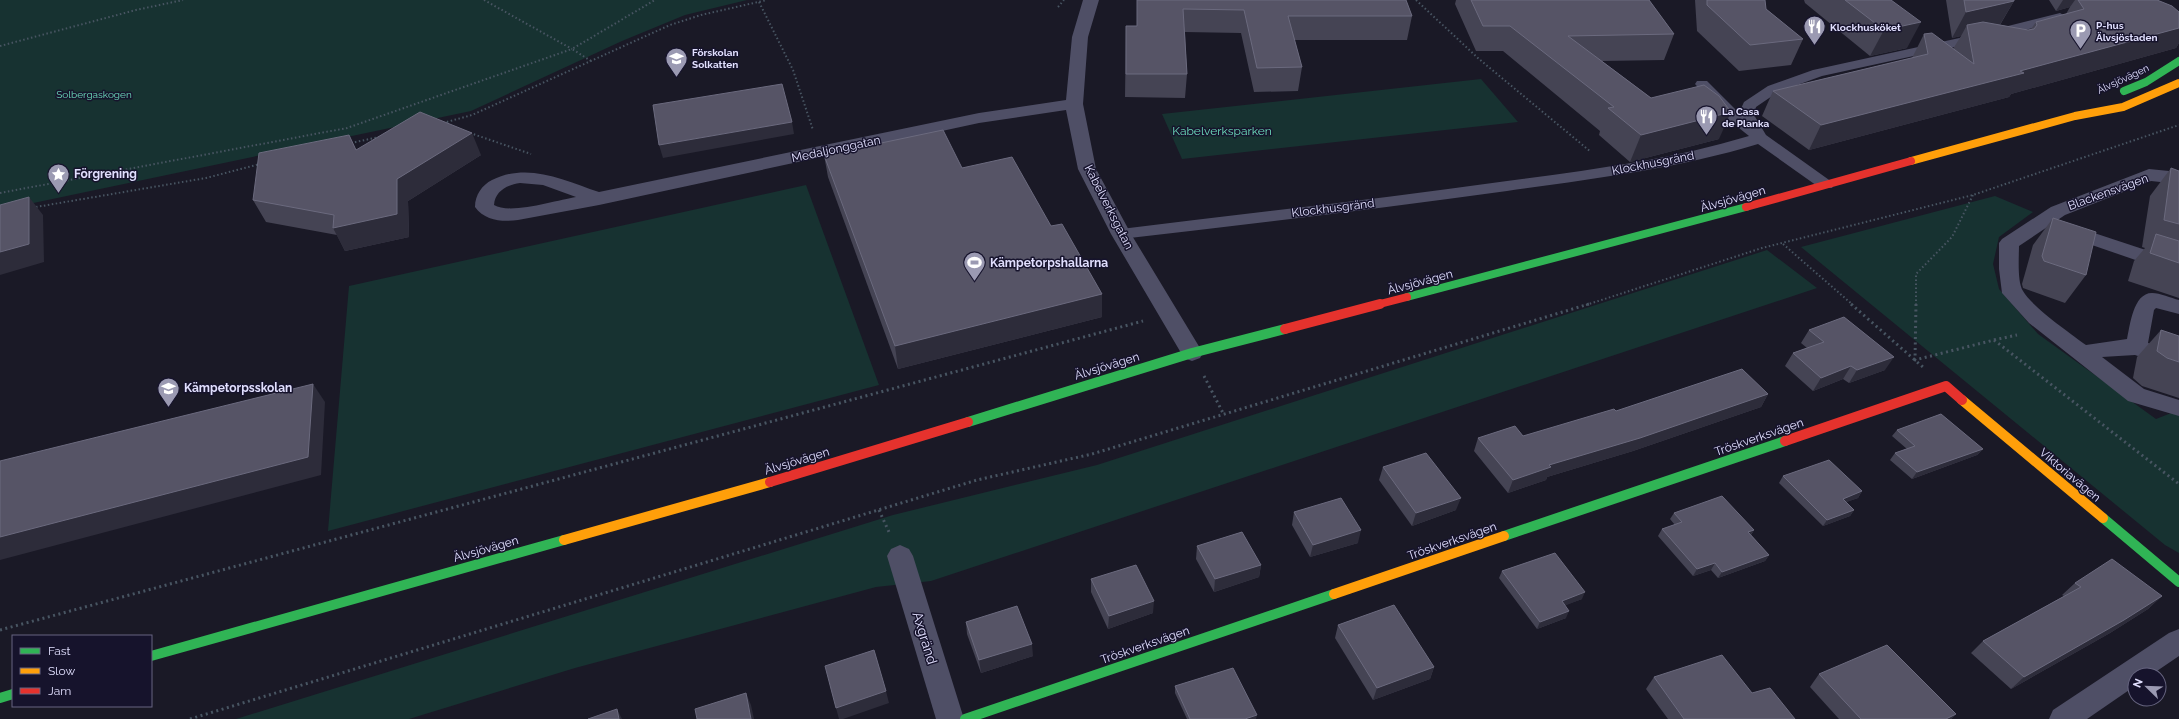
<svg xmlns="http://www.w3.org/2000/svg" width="2179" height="719" viewBox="0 0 2179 719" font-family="Raleway,sans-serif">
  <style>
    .green { fill: #173231 }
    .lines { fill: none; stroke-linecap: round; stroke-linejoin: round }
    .path-far1 { stroke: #485562; stroke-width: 2; stroke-dasharray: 1.5 2.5; stroke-linecap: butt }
    .path { stroke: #485562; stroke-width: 3; stroke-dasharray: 2 3.5; stroke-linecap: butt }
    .lane { fill: #4f4f66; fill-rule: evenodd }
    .street { fill: #4f4f66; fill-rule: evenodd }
    .fast-far1 { stroke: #30b455; stroke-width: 8 }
    .fast { stroke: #30b455; stroke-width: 10 }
    .slow-far1 { stroke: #ff9f0a; stroke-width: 8 }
    .slow { stroke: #ff9f0a; stroke-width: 10 }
    .jam-far1 { stroke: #e5322d; stroke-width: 8 }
    .jam { stroke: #e5322d; stroke-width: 10 }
    .wall { fill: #454454 }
    .shaded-wall { fill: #2d2c3a }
    .building { fill: #565466; stroke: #6b6a7e }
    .labels { text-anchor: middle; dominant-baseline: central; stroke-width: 3; stroke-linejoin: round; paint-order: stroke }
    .far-poi-label { font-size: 10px; font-weight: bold; fill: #e1dffe; stroke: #16132c; text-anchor: start }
    .far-street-label { font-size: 10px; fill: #e1dffe; stroke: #16132c }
    .far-park-label { font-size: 10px; fill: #6cddbc; stroke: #16132c }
    .park-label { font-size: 12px; fill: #6cddbc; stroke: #16132c }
    .street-label { font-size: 12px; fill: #e1dffe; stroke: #16132c }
    .poi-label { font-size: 12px; font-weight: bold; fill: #e1dffe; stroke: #16132c; text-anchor: start }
    .near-street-label { font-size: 14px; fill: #e1dffe; stroke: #16132c }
  </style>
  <rect width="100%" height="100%" fill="#1a1926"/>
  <g class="green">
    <polygon points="0,0 747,0 685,15 622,41 471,111 0,210"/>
    <polygon points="1481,79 1518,122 1182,159 1162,114"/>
    <polygon points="806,185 879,385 328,531 349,286"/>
    <polygon points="1995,196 2033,212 1999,237 1993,264 1999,289 2038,334 2156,419 2179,410 2179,553 2165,545 1801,247"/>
    <polygon points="1767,250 1817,288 931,581 876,587 575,668 409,719 236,719 893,515 1097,465"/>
  </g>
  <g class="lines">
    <g class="path-far1">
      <polyline points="484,0 572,49"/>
      <polyline points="1416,0 1479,59 1591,152"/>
      <polyline points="759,2 793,70 813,130"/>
      <polyline points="1058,7 1064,0"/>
      <polyline points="0,46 136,10 183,0"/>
      <polyline points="591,61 572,49 655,0"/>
      <polyline points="443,123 472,115 670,25 701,15 767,0"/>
      <polyline points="470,133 531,154"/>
      <polyline points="351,143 379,137"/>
      <polyline points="0,193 347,128 572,49"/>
      <polyline points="36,207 206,178 260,164"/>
      <polyline points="1783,244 1853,305"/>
      <polyline points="1586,305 1762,248 1973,195 2179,125"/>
      <polyline points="1916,305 1916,274 1952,237 1973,195"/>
    </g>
    <g class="path">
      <polyline points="1851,304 1924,368"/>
      <polyline points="1916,304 1915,360 1994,340 2179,484"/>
      <polyline points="1994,340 2017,335"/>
      <polyline points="1204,376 1224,415"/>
      <polyline points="879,510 889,532"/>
      <polyline points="0,630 1143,321"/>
      <polyline points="190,719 977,480 1092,454 1589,304"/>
    </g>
    <path class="lane" d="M2060,13L2067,17L2065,20L1964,45L1822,76L1778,92L1756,107L1754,115L1766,135L1832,182L1834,185L1832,188H1820L1758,144C1676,169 1591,179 1507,191C1378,209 1250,224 1121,239L1115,238L1112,234L1115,230L1121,229C1250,213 1379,199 1507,181C1589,170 1670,160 1749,136L1724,116L1695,84L1697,81H1707L1739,113L1744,102L1768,86L1813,70L1964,37Z"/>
    <g class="street">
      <path d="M1083,0H1099L1088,37L1083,104L1096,169L1131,234L1203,353L1200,358L1192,361L1184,358L1111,234L1078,169L1066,110L979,123L599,205L518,220C503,222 485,221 475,207C475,195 482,185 492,180C528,162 564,180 599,192L979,113L1066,100L1072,37ZM520,183L543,185L576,197C557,200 510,215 494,205C495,191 507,185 520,183Z"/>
      <path d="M2149,169L2179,172V184L2151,181L2065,215L2019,246C2019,256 2017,282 2023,291C2032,307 2070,333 2086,345L2127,339C2130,326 2133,293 2152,293C2160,293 2171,298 2179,300V314L2156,308L2154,310L2148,343L2179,354V370L2135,355L2102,357L2144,389L2179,400V416L2128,401L2029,323L2002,293L1999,269V243L2002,239L2051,207Z"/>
      <polygon points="2067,224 2179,261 2179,275 2060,234 2057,230 2060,226"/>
      <polygon points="900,545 909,549 913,556 964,719 936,719 887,556 891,549"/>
      <polygon points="2179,629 2179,656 2151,675 2135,675 2135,686 2087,719 2049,719 2053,710 2169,633"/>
    </g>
    <g class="fast-far1">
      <polyline points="2124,91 2146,82 2179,61"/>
      <polyline points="1407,297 1746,207"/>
    </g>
    <g class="fast">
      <polyline points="968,422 1192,353 1285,329"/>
      <polyline points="2103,518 2179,582"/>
      <polyline points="1504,536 1785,441"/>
      <polyline points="151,656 564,540"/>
      <polyline points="0,698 13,694"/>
      <polyline points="965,719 1334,594"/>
    </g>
    <polyline class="slow-far1" points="1911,161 2075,116 2123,107 2179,83"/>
    <g class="slow">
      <polyline points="1962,400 2103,518"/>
      <polyline points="564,540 770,482"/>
      <polyline points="1334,594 1504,536"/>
    </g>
    <g class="jam-far1">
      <polyline points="1746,207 1911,161"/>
      <polyline points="1376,305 1407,297"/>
    </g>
    <g class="jam">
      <polyline points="1285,329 1380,304"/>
      <polyline points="1785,441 1946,386 1962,400"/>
      <polyline points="770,482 968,422"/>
    </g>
  </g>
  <g class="wall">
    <polygon points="1137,0 1406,0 1412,16 1407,40 1294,40 1302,67 1298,91 1254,92 1241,33 1185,32 1187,74 1185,98 1125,97 1126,26 1137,26"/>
    <polygon points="1456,0 1649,0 1674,34 1664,60 1602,61 1651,98 1719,139 1630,162 1599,135 1600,131 1503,51 1476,51 1455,4"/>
    <polygon points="1695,0 1765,0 1766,9 1803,39 1791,65 1739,71 1697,31"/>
    <polygon points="1804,0 1891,0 1907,48 1870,56 1805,3"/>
    <polygon points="1946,0 2014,0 2014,1 2000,25 2028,30 2031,29 2036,22 2066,14 2070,7 2056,11 2049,0 2157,0 2179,12 2179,43 2176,48 2011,94 2009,97 1809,150 1762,116 1773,91 1912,58 1924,34 1953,49 1961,36 1952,38"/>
    <polygon points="349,135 356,150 481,155 408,201 409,237 345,251 337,235 266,222 253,200"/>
    <polygon points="824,155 962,168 1102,294 1102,317 898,369 828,177"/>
    <polygon points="2171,168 2179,171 2179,298 2128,281 2134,261 2145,248 2142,247 2150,196"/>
    <polygon points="2053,218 2086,275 2065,303 2023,288 2022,284 2033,245"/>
    <polygon points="1809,330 1885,370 1849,383 1843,379 1813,391 1785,366 1793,353 1807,348 1801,343"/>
    <polygon points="2161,330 2179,336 2179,398 2142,386 2133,378 2137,357"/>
    <polygon points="1768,394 1761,407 1633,451 1547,477 1546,480 1508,493 1474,451 1478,438 1523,436 1616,411"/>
    <polygon points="1897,430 1983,449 1977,455 1912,479 1890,460 1895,453 1907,449 1892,436"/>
    <polygon points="1383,467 1456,510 1412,526 1379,480"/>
    <polygon points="1783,476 1862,491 1858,498 1846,502 1854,510 1850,516 1823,526 1779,483"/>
    <polygon points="1294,512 1358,543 1310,557 1292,525"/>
    <polygon points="1674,513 1754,530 1751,535 1769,555 1765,561 1718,578 1711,570 1693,576 1658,536 1662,529 1675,525 1670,519"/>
    <polygon points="1197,546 1261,565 1259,577 1214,592 1196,559"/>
    <polygon points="1502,571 1582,599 1565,605 1566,618 1537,629 1499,578"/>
    <polygon points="1091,579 1153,613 1108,629 1091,592"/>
    <polygon points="2075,583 2162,596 2148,609 2110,633 2011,689 1971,653 1983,641 2064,596 2062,595"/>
    <polygon points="966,622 1033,656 981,673 967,634"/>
    <polygon points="1338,625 1434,667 1430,679 1373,700 1335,638"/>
    <polygon points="1819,674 1956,714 1951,719 1839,719 1810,687"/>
    <polygon points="1654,677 1752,693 1795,719 1668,719 1646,689"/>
    <polygon points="1175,686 1256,719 1187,719 1175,693"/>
  </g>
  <g class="shaded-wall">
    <polygon points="2063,0 2075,0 2070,7 2056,11"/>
    <polygon points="2014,1 1999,26 1967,25 1961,36 1952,38 1966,12"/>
    <polygon points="1921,22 1907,48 1870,56 1884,30"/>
    <polygon points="2179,28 2179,43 2176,48 2011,94 2009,97 1809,150 1821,125"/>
    <polygon points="1731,112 1719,139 1630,162 1641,135"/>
    <polygon points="792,122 794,134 663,158 659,145"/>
    <polygon points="472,133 481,155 408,201 409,237 345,251 333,228 397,179"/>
    <polygon points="29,197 43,215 44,262 0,275 0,252"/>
    <polygon points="1102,294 1102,317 898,369 895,346"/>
    <polygon points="1894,357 1885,370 1849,383 1857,370"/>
    <polygon points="1851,366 1843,379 1813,391 1821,378"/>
    <polygon points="313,384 325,402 321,475 0,560 0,537"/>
    <polygon points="1768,394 1761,407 1633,451 1547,477 1546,480 1508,493 1513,480 1549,465"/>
    <polygon points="1983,449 1977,455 1912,479 1917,472"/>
    <polygon points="1862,491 1858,498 1838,505 1843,499"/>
    <polygon points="1461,498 1456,510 1412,526 1416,513"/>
    <polygon points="1854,510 1850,516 1823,526 1827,520"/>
    <polygon points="1361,530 1358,543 1310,557 1313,545"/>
    <polygon points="1754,530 1750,536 1748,532"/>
    <polygon points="1769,555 1765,561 1718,578 1722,572"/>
    <polygon points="1715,563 1711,570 1693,576 1697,569"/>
    <polygon points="1261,565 1259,577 1214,592 1215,579"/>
    <polygon points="1585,592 1582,599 1559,608 1562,601"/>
    <polygon points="2162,596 2148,609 2110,633 2011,689 2024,677"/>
    <polygon points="1154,601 1153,613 1108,629 1109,616"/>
    <polygon points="1569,611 1566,618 1537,629 1540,622"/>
    <polygon points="1032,644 1033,656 981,673 979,660"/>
    <polygon points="1434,667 1430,679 1373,700 1377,688"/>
    <polygon points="886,691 889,703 843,719 839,719 836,708"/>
    <polygon points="746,693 751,705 754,719 751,719"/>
    <polygon points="617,709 622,719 619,719"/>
    <polygon points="1956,714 1951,719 1946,719"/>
    <polygon points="1257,715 1256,719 1245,719"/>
  </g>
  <g class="building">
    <polygon points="1137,0 1406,0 1412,16 1288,16 1302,67 1257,68 1244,10 1183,9 1187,74 1126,74 1126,26 1137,26"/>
    <polygon points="1471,0 1649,0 1674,34 1568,36 1651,98 1704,85 1719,96 1731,112 1641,135 1608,108 1614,107 1510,26 1483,26"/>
    <polygon points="1707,0 1765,0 1766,9 1803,39 1750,45 1707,5"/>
    <polygon points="1845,0 1891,0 1921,22 1884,30"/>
    <polygon points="1964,0 2014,0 2014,1 1966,12"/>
    <polygon points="2078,0 2157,0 2172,6 2179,12 2179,28 2020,71 2024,73 1821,125 1773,91 1928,54 1924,34 1932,33 1974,64 1967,25 1983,22 2028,30 2034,29 2037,25 2036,22 2084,9"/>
    <polygon points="782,84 792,122 659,145 653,105"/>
    <polygon points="420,112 472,133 397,179 397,214 333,228 334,215 253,200 259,153 349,135 356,150"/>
    <polygon points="943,130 962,168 1012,157 1051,226 1062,224 1102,294 895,346 824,155"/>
    <polygon points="2171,168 2179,171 2179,224 2164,220"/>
    <polygon points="29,197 29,244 0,252 0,205"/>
    <polygon points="2053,218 2096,232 2086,275 2044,261 2042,256"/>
    <polygon points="2156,234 2179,241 2179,263 2150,253"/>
    <polygon points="1844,317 1894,357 1857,370 1851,366 1821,378 1793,353 1824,342 1809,330"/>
    <polygon points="2161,330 2179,336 2179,362 2167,358 2157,351"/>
    <polygon points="1742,369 1768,394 1640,438 1549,465 1551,467 1513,480 1478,438 1515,426 1523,436 1614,409 1616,411"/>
    <polygon points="313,384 308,457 0,537 0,461"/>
    <polygon points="1941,414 1983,449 1917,472 1895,453 1915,446 1897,430"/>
    <polygon points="1426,453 1461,498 1416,513 1383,467"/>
    <polygon points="1829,460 1862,491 1843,499 1854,510 1827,520 1783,476"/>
    <polygon points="1722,496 1754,530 1748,532 1769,555 1722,572 1715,563 1697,569 1662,529 1682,522 1674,513"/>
    <polygon points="1341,498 1361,530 1313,545 1294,512"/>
    <polygon points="1242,532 1261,565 1215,579 1197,546"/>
    <polygon points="1555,553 1585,592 1562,601 1569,611 1540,622 1502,571"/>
    <polygon points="2112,559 2162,596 2124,620 2024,677 1983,641 2081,587 2075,583"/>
    <polygon points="1136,565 1154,601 1109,616 1091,579"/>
    <polygon points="1394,605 1434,667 1377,688 1338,625"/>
    <polygon points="1017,606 1032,644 979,660 966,622"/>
    <polygon points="1887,645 1956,714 1946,719 1861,719 1819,674"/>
    <polygon points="874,650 886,691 836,708 825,666"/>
    <polygon points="1722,655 1752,693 1770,688 1795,719 1684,719 1654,677"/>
    <polygon points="1233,668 1257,715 1245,719 1190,719 1175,686"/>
    <polygon points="746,693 751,719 697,719 695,709"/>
    <polygon points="617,709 619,719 588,719"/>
  </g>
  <defs>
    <symbol id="restaurant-pin" viewBox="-11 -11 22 30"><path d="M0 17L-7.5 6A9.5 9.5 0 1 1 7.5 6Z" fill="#9b9ab2" stroke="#16132c"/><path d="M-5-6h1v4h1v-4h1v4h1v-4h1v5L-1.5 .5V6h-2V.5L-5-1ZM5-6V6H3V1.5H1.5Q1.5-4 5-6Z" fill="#fff"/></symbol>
    <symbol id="parking-pin" viewBox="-11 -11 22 30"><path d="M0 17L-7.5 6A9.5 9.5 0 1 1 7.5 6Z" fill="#9b9ab2" stroke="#16132c"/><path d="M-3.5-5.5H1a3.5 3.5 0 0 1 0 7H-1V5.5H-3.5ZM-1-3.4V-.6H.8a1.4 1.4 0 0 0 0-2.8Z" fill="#fff"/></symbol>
    <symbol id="school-pin" viewBox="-11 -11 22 30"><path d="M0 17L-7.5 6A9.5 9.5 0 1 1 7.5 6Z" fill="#9b9ab2" stroke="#16132c"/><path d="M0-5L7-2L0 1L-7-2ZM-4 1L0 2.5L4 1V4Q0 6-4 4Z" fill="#fff"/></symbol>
    <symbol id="sight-pin" viewBox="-11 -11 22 30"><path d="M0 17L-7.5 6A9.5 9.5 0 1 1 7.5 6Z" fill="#9b9ab2" stroke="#16132c"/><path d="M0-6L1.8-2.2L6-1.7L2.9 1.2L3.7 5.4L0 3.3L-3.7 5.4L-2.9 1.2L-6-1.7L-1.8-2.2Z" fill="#fff"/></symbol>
    <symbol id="stadium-pin" viewBox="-11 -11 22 30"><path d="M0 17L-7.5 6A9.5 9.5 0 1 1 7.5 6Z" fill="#9b9ab2" stroke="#16132c"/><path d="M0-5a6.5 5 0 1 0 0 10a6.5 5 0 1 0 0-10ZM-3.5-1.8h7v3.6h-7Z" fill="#fff"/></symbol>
  </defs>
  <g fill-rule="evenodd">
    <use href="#restaurant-pin" x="1802" y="14" width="25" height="34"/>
    <use href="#parking-pin" x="2068" y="18" width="25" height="34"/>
    <use href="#school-pin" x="664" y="46" width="25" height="34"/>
    <use href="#restaurant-pin" x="1694" y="104" width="25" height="34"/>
    <use href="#sight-pin" x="46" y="162" width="25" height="34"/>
    <use href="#stadium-pin" x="962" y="250" width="25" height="34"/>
    <use href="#school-pin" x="156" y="376" width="25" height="34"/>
  </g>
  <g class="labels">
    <g class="far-poi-label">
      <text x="2096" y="25">P-hus<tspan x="2096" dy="12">Älvsjöstaden</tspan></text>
      <text x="1830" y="27">Klockhusköket</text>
      <text x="692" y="52">Förskolan<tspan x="692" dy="12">Solkatten</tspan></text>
      <text x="1722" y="111">La Casa<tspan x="1722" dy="12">de Planka</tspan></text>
    </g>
    <g class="far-street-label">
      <text transform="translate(2123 79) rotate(-25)">Älvsjövägen</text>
    </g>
    <g class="far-park-label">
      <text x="94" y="94">Solbergaskogen</text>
    </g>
    <g class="park-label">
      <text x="1222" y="131">Kabelverksparken</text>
    </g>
    <g class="street-label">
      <text transform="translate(836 149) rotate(-12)">Medaljonggatan</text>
      <text transform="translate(1653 163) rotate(-11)">Klockhusgränd</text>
      <text transform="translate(2108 192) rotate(-20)">Blackensvägen</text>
      <text transform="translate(1733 199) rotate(-16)">Älvsjövägen</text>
      <text transform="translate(1109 207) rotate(63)">Kabelverksgatan</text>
      <text transform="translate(1333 208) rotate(-7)">Klockhusgränd</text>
      <text transform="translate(1420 282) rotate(-15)">Älvsjövägen</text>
      <text transform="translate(1107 366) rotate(-17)">Älvsjövägen</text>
      <text transform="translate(1759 437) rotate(-19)">Tröskverksvägen</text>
      <text transform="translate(797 461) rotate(-17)">Älvsjövägen</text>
      <text transform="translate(2070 475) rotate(40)">Viktoriavägen</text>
      <text transform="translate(1452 541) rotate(-19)">Tröskverksvägen</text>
      <text transform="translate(486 549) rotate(-16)">Älvsjövägen</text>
      <text transform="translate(1145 645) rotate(-19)">Tröskverksvägen</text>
    </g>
    <g class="poi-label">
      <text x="74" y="174">Förgrening</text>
      <text x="990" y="263">Kämpetorpshallarna</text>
      <text x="184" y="388">Kämpetorpsskolan</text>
    </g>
    <g class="near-street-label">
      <text transform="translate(925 638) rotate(73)">Axgränd</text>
    </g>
  </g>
  <rect x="12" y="635" width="140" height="72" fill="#16132c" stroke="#676580"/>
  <rect x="20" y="648" width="20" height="6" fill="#30b455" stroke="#676580"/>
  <text x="48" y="655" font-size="12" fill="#e1dffe">Fast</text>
  <rect x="20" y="668" width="20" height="6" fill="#ff9f0a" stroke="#676580"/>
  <text x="48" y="675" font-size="12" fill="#e1dffe">Slow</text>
  <rect x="20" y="688" width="20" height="6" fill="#e5322d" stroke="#676580"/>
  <text x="48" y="695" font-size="12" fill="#e1dffe">Jam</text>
  <g transform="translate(2147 687) rotate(293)"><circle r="19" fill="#16132c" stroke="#676580"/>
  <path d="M0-3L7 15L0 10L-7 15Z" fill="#9b9ab2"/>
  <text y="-6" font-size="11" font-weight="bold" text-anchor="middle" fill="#e1dffe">N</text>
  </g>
</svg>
